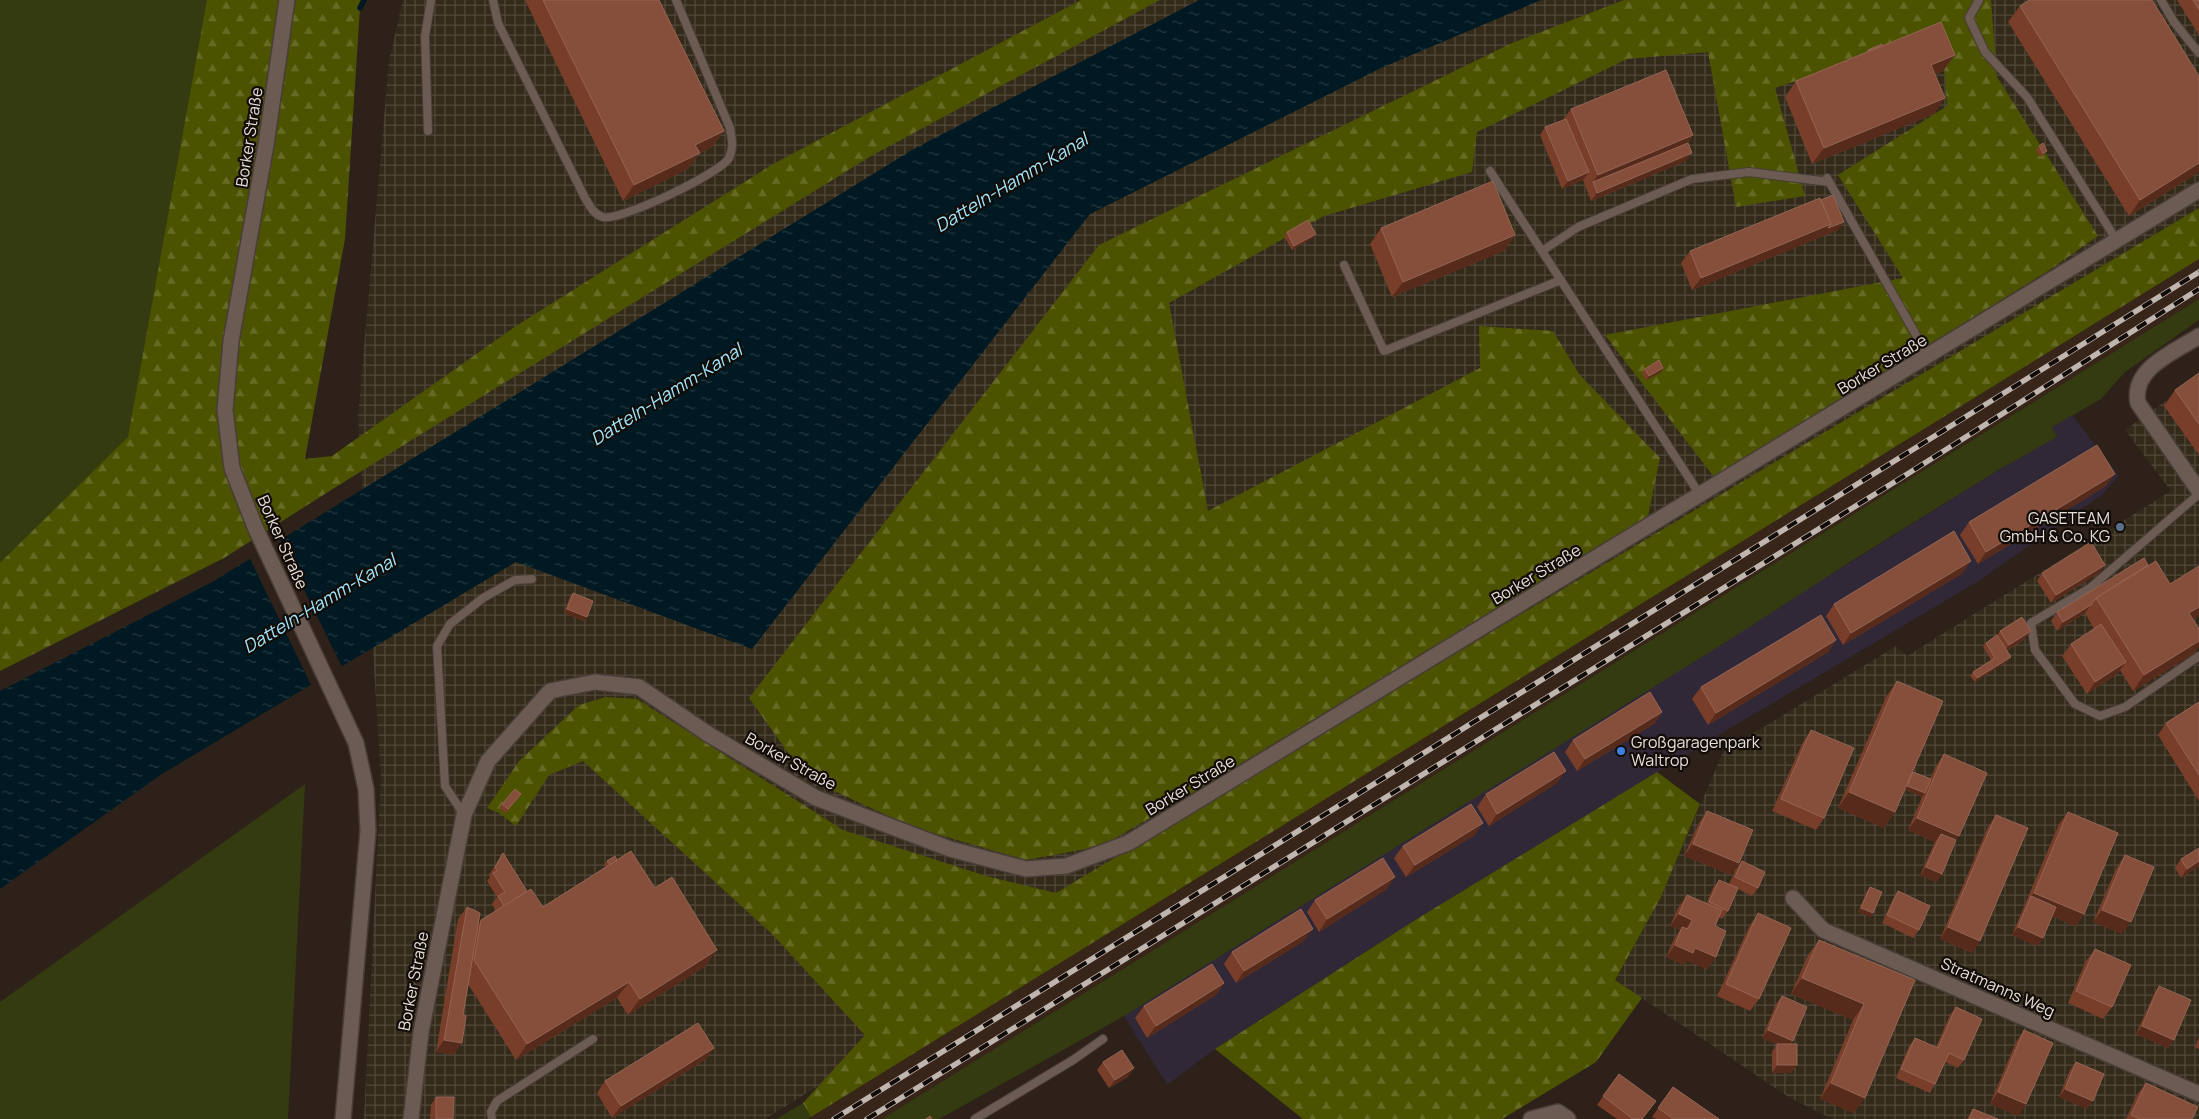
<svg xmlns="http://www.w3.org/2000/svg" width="2199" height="1119" viewBox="0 0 2199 1119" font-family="Manrope,sans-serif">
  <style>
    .commercial { fill: #302737 }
    .industrial { fill: url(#industrial-grid) }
    .built { fill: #382519 }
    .grass { fill: #353b10 }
    .forest { fill: url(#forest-firs) }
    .water { fill: url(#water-ripples) }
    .pier { fill: #2e2119 }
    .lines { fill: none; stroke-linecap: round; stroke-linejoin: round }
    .stream { stroke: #001922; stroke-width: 5.5 }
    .lane-casing { stroke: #483d37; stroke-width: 10 }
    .street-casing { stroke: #483d37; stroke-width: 18 }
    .secondary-casing { stroke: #483d37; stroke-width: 18 }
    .lane { stroke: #6b5b52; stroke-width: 8 }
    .street { stroke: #6b5b52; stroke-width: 15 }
    .secondary { stroke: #6b5b52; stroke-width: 15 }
    .rail-casing { stroke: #c0b6b0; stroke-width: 5.5 }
    .rail { stroke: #120c08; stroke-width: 4; stroke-dasharray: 11; stroke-linecap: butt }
    .wall { fill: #793e29 }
    .shaded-wall { fill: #562b1b }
    .building { fill: #854f3c; stroke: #946554 }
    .service-dot { fill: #5c6f8a; stroke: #120c08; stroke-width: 2 }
    .shop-dot { fill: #3f7fe0; stroke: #120c08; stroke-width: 2 }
    .labels { text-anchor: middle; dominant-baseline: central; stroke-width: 4.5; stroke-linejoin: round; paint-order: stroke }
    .street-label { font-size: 16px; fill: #e6ddd8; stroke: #120c08 }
    .poi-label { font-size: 16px; fill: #e6ddd8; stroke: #120c08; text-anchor: end }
    .water-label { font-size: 18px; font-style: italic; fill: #a1e6fd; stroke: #120c08 }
  </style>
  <defs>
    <pattern id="industrial-grid" width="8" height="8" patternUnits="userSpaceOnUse" patternTransform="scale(1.25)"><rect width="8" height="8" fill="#332a1a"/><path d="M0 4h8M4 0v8" fill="none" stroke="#51483b"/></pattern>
    <pattern id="forest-firs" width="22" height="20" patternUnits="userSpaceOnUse" patternTransform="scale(1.25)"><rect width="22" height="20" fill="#4b5300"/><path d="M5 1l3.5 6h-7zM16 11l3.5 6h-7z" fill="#656b24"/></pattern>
    <pattern id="water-ripples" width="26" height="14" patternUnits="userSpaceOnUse" patternTransform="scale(1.25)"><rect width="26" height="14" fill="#001922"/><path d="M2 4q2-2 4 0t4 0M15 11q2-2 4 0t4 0" fill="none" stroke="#253a41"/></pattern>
  </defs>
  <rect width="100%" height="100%" fill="#2e2119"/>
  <polygon class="commercial" points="2072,415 2119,476 2102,495 1977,582 1712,739 1412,922 1215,1049 1167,1085 1124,1016 2000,469 2056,437 2051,427"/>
  <g class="industrial">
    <polygon points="403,0 2199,0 2199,230 765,1119 364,1119 381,777 358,417 389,61"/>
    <polygon points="2199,377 2199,1119 1832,1119 1790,1098 1615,980 1661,897 1723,752 1896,646 1907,656 2171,491 2125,430"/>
  </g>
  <polygon class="built" points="2199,259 2199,299 882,1119 808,1119"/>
  <g class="grass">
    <polygon points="0,0 236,0 159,438 0,565"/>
    <polygon points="2199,299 2199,320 2125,372 2101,399 2052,427 2057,437 2000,469 1853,560 1726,642 1124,1016 939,1119 882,1119"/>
    <polygon points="305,784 288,1119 0,1119 0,1002"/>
    <polygon points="803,1103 811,1117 808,1119 776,1119"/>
  </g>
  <g class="forest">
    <polygon points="207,0 364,0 360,8 345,239 305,459 332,456 516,326 773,164 1081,0 1160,0 871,156 339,485 224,558 0,671 0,563 128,437"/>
    <polygon points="1624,0 1991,0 1997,77 2098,236 2048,271 1714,477 1605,335 1903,278 1838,175 1947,106 1942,32 1775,88 1805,196 1736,207 1708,52 1627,59 1477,132 1472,172 1324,216 1169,303 1208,511 1480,368 1479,326 1553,331 1579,374 1660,458 1648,516 1189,795 1102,846 1026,860 912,827 806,778 749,698 1099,245 1512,43"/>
    <polygon points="2199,208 2199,259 811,1117 803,1103 865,1035 772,934 583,761 549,775 516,826 499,813 487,808 519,761 579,705 606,697 637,699 843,830 986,876 1056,893"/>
    <polygon points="1657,772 1700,804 1661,897 1615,980 1642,998 1596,1062 1502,1119 1303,1119 1215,1049 1412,922"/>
  </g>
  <polygon class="water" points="1199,0 1541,0 1381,68 1090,214 752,649 516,562 162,774 0,889 0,691 214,581 912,150"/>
  <polygon class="pier" points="279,538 343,669 312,687 249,557"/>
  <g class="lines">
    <polyline class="stream" points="360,8 364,0"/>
    <defs>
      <g id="lane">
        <path d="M493,0L498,23L585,198C590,206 594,215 603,217C619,222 721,173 729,158C734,148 732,139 730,128L676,0"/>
        <polyline points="1979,0 1969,18 1985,52 2027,97 2117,241"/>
        <polyline points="2161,0 2174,22 2199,53"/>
        <polyline points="428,131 425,36 431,0"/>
        <polyline points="1490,171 1700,495"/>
        <polyline points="1827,178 1928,356"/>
        <polyline points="1542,251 1578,227 1692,179 1749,172 1829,182"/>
        <polyline points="1344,265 1384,351 1561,280"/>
        <polyline points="2199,494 2090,588 2031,623 2035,650 2075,704 2100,716 2125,707 2199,656"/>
        <polyline points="464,815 445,786 437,646 450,624 483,598 515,580 532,579"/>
        <polyline points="492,1119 491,1112 497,1101 593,1039"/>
        <polyline points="975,1119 1073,1060 1103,1039"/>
      </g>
      <g id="street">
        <path d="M2199,336C2175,352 2131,368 2138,403L2199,491"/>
        <polyline points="1793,898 1823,930 2199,1094"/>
        <polyline points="411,1119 421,1032 464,815 488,761 550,691 595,682 639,687 708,734 816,798 950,849 1026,869 1066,866 1128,843 2199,190"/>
        <polyline points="1531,1119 1558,1112 1568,1119"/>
      </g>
      <polyline id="secondary" points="287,0 266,145 231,341 225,410 232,468 255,527 356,743 366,789 368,831 343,1119"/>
    </defs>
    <use href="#lane" class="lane-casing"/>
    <use href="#street" class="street-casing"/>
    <use href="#secondary" class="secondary-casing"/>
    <use href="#lane" class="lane"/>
    <use href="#street" class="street"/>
    <use href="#secondary" class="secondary"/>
    <defs>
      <g id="rail">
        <polyline points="834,1119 2199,272"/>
        <polyline points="867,1119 1909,473 2199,289"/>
      </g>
    </defs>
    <use href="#rail" class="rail-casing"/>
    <use href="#rail" class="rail"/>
  </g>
  <g class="wall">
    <polygon points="525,0 659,0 724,131 712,147 699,154 688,169 623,201"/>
    <polygon points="2177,0 2199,0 2199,35"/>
    <polygon points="2020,6 2199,76 2199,172 2129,216 2008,22"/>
    <polygon points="1882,46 1955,55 1943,71 1935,74 1934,114 1812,164 1785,97 1796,81 1866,52 1868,50"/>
    <polygon points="1571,109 1693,135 1688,143 1686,161 1591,201 1583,180 1562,189 1540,135 1545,127 1563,120"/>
    <polygon points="2039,146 2044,155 2040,157 2036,150"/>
    <polygon points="1381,228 1515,235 1504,251 1392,297 1370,244"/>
    <polygon points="1838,230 1692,290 1681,263 1690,251"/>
    <polygon points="1287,232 1313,238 1292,250 1284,236"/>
    <polygon points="1663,368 1661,372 1646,380 1642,373 1645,369"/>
    <polygon points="2199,373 2199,455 2164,406 2175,390"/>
    <polygon points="2106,486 1978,564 1960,535 1969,522"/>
    <polygon points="2105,565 2099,573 2051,603 2037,581 2042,573"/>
    <polygon points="2148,565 2193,620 2199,629 2199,646 2193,654 2133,691 2120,670 2117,674 2087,694 2062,656 2071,644 2094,629 2085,613 2057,631 2051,621 2057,612"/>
    <polygon points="1963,573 1843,645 1826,616 1834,604"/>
    <polygon points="573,593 584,621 564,613 570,597"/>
    <polygon points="2000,631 2025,639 2007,651 2008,661 1975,682 1970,676 1973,672 1991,660 1983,647 1986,643 1997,635"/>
    <polygon points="1836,640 1828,652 1708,725 1692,699 1701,687"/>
    <polygon points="1897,681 1913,772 1930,779 1936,766 1944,754 1956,840 1942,874 1936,882 1920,875 1935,842 1908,830 1922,797 1905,790 1884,828 1838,808 1886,697"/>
    <polygon points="2199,702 2199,801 2158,735 2166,723"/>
    <polygon points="1662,712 1654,724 1577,771 1565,752 1573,740"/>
    <polygon points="1811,730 1824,818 1816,830 1772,811 1803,742"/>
    <polygon points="1557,783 1489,826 1477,807 1486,794"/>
    <polygon points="518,798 506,813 499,808 502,804"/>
    <polygon points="1707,811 1731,875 1684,856 1699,823"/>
    <polygon points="2068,812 2084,914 2075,926 2052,916 2043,938 2037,946 2012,935 2059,824"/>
    <polygon points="1996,815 1972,953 1940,939 1988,827"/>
    <polygon points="1475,835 1406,877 1394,858 1403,846"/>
    <polygon points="503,853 527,891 543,907 606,867 604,865 607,861 617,860 655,888 706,966 628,1015 617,998 516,1060 468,984 453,1055 436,1052 458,919 467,907 478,925 481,920 496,911 492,904 497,897 487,881 490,877 489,875"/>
    <polygon points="2125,855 2122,934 2093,922 2117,867"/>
    <polygon points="2181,859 2199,866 2181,878 2175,868"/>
    <polygon points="1742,861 1758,888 1752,896 1738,889 1728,911 1722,919 1719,917 1715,926 1716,957 1707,969 1687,961 1684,965 1666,957 1674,939 1680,930 1670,926 1678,908 1687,895 1706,904 1713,888 1719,880 1729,884 1736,869"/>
    <polygon points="1870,887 1873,913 1870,917 1858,912 1867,891"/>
    <polygon points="1387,889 1319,932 1307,912 1315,900"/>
    <polygon points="1898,891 1919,930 1913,938 1882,923 1893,899"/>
    <polygon points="1758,913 1759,999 1750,1011 1717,996 1750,925"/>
    <polygon points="1819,940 1915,980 1854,1113 1820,1099 1853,1020 1791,994 1808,955"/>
    <polygon points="1304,941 1236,983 1224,964 1232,952"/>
    <polygon points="2095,949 2112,1007 2103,1019 2068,1003 2086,961"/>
    <polygon points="1224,983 1216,995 1147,1038 1135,1018 1144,1006"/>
    <polygon points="2159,986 2174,1040 2168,1048 2136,1034 2154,994"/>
    <polygon points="1782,996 1793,1041 1791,1044 1797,1065 1791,1073 1772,1073 1772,1052 1777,1044 1762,1038 1776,1004"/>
    <polygon points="1956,1007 1964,1060 1958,1068 1945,1062 1935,1084 1930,1093 1896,1078 1909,1046 1915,1038 1936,1047 1950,1015"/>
    <polygon points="2024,1030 2026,1104 2018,1116 1990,1104 2016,1042"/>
    <polygon points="2199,1037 2199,1049 2195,1047"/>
    <polygon points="714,1048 705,1060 612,1118 597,1093 605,1081"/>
    <polygon points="1103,1062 1128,1077 1109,1088 1097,1070"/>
    <polygon points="2076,1062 2087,1109 2059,1097 2070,1070"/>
    <polygon points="1619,1074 1643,1119 1617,1119 1597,1105"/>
    <polygon points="2146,1083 2192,1119 2126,1119 2137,1095"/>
    <polygon points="1673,1087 1719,1119 1656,1119 1652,1117"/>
    <polygon points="436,1097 453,1119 430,1119 431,1105"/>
    <polygon points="1973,1109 1998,1119 1967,1119"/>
  </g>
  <g class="shaded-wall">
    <polygon points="1955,55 1943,71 1920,81 1931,65"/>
    <polygon points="1945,98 1934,114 1812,164 1824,148"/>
    <polygon points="724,131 712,147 699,154 688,169 623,201 634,185 695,145"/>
    <polygon points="1693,135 1682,151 1593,182 1598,175"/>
    <polygon points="1692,153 1686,161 1591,201 1597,193"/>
    <polygon points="2199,163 2199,172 2129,216 2140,200"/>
    <polygon points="1589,172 1583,180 1562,189 1568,181"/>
    <polygon points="1844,222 1838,230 1692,290 1701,278 1831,224"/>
    <polygon points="1316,234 1313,238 1292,250 1294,246"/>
    <polygon points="1515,235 1504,251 1392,297 1403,282"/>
    <polygon points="1663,368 1661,372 1646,380 1649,376"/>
    <polygon points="2115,474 2106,486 1978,564 1986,552"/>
    <polygon points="1971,561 1963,573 1843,645 1851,633"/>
    <polygon points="2105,565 2099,573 2051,603 2056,595"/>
    <polygon points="2091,605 2085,613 2057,631 2063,622"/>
    <polygon points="2199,607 2199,616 2178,629 2189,613"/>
    <polygon points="567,609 587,617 584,621 564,613"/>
    <polygon points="2031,631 2025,639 2003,653 2009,645"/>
    <polygon points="1836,640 1828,652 1708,725 1716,713"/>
    <polygon points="2199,641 2199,646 2193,654 2133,691 2144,675"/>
    <polygon points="2011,657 2008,661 1975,682 1977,678"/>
    <polygon points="2126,662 2117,674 2087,694 2095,682"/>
    <polygon points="1662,712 1654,724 1577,771 1585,759"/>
    <polygon points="1566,771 1557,783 1489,826 1497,814"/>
    <polygon points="1904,784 1925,793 1922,797 1901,788"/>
    <polygon points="1849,792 1895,812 1884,828 1838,808"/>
    <polygon points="1917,818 1959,836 1951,848 1941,834 1935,842 1908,830"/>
    <polygon points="1483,823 1475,835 1406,877 1415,865"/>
    <polygon points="1693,844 1739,863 1731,875 1684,856"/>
    <polygon points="2199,861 2199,866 2181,878 2187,869"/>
    <polygon points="1926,867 1942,874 1936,882 1920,875"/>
    <polygon points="1395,877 1387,889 1319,932 1327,919"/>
    <polygon points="2034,893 2084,914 2075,926 2027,905 2031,896"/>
    <polygon points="1861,908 1873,913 1870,917 1858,912"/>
    <polygon points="2102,910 2131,922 2122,934 2093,922"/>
    <polygon points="1679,914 1692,920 1684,932 1682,927 1680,930 1670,926"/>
    <polygon points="1948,927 1980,941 1972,953 1940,939"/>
    <polygon points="2018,927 2043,938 2037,946 2012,935"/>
    <polygon points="1313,929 1304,941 1236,983 1244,971"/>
    <polygon points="1675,945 1695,948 1716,957 1707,969 1687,961 1684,965 1666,957"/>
    <polygon points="717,950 706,966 628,1015 640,999"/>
    <polygon points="1802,978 1864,1004 1853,1020 1791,994"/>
    <polygon points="629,982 617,998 516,1060 527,1044"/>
    <polygon points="1224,983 1216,995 1147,1038 1156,1026"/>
    <polygon points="2142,1026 2174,1040 2168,1048 2136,1034"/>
    <polygon points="1768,1030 1793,1041 1787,1049 1762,1038"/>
    <polygon points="444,1040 462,1043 453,1055 436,1052"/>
    <polygon points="714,1048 705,1060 612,1118 621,1106"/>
    <polygon points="1777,1065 1797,1065 1791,1073 1772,1073"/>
    <polygon points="1134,1068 1128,1077 1109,1088 1115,1080"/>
    <polygon points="1831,1083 1865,1098 1854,1113 1820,1099"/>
    <polygon points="2065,1089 2093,1101 2087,1109 2059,1097"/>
    <polygon points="1998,1092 2026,1104 2018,1116 1990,1104"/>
  </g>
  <g class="building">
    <polygon points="543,0 659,0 724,131 695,145 700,153 634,185"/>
    <polygon points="2029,0 2152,0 2199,76 2199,163 2140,200 2020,6"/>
    <polygon points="2193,0 2199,0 2199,10"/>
    <polygon points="1941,22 1955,55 1931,65 1945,98 1824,148 1796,81"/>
    <polygon points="1882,44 1882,46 1868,51 1868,50"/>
    <polygon points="1666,70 1693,135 1598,175 1571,109"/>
    <polygon points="1566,119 1589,172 1568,181 1545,127"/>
    <polygon points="1688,143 1692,153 1597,193 1593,182"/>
    <polygon points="2043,143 2047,151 2043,153 2039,146"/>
    <polygon points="1493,181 1515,235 1403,282 1381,228"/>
    <polygon points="1833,195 1844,222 1828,228 1831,224 1821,200"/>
    <polygon points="1820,198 1831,224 1701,278 1690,251"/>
    <polygon points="1308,220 1316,234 1294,246 1287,232"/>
    <polygon points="1659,360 1663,368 1649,376 1645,369"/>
    <polygon points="2199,373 2199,424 2175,390"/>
    <polygon points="2097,445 2115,474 1986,552 1969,522"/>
    <polygon points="1954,531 1971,561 1851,633 1834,604"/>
    <polygon points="2091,542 2105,565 2056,595 2042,573"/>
    <polygon points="2144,558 2148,565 2096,598 2091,605 2063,622 2057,612"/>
    <polygon points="2156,561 2170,584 2199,566 2199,607 2189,613 2199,629 2199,641 2144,675 2096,598"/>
    <polygon points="573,593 593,601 587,617 567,609"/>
    <polygon points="1821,615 1836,640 1716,713 1701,687"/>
    <polygon points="2022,617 2031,631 2009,645 2000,631"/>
    <polygon points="2101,624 2126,662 2095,682 2071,644"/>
    <polygon points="1997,635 2011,657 1977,678 1973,672 1995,658 1986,643"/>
    <polygon points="1897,681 1943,701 1895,812 1849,792"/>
    <polygon points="1650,692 1662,712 1585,759 1573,740"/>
    <polygon points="2199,702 2199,775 2166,723"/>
    <polygon points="1811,730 1854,748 1824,818 1781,799"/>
    <polygon points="1554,752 1566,771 1497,814 1486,794"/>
    <polygon points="1944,754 1987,773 1959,836 1917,818"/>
    <polygon points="1913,772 1931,779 1925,793 1907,786"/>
    <polygon points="515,789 521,794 508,809 502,804"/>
    <polygon points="1471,804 1483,823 1415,865 1403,846"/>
    <polygon points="1707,811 1753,830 1739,863 1693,844"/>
    <polygon points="2068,812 2118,833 2084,914 2034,893"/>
    <polygon points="1996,815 2028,828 1980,941 1948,927"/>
    <polygon points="1941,834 1956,840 1942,874 1926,867"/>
    <polygon points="2199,848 2199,861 2187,869 2181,859"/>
    <polygon points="631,851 655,888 672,877 717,950 640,999 629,982 527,1044 474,960 481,920 531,889 543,907"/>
    <polygon points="503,853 527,891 504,906 498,896 505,892 493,873 497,871 495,867"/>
    <polygon points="2125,855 2154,867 2131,922 2102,910"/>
    <polygon points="615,856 617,860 610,865 607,861"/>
    <polygon points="1383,858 1395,877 1327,919 1315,900"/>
    <polygon points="1742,861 1765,872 1758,888 1735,877"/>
    <polygon points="1719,880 1738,888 1728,911 1709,902"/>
    <polygon points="1870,887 1882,892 1873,913 1861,908"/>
    <polygon points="1898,891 1930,906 1919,930 1887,915"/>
    <polygon points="1687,895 1722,910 1715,926 1726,931 1716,957 1695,948 1693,953 1675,945 1682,927 1688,929 1692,920 1679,914"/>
    <polygon points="2031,896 2056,907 2043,938 2018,927"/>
    <polygon points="467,907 480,913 463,1015 466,1016 462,1043 444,1040"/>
    <polygon points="1301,909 1313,929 1244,971 1232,952"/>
    <polygon points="1758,913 1791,928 1759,999 1726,984"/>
    <polygon points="1819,940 1915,980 1865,1098 1831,1083 1864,1004 1802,978"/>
    <polygon points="2095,949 2131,965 2112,1007 2076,991"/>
    <polygon points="1212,964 1224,983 1156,1026 1144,1006"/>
    <polygon points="2159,986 2191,1000 2174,1040 2142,1026"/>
    <polygon points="1782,996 1807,1007 1793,1041 1768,1030"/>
    <polygon points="1956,1007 1982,1019 1964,1060 1949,1053 1935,1084 1901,1069 1915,1038 1938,1048"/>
    <polygon points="698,1023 714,1048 621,1106 605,1081"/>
    <polygon points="2024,1030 2053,1043 2026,1104 1998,1092"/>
    <rect x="1777" y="1044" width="20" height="21"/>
    <polygon points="1122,1050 1134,1068 1115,1080 1103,1062"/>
    <polygon points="2076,1062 2104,1074 2093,1101 2065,1089"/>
    <polygon points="1619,1074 1656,1101 1642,1119 1633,1119 1603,1096"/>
    <polygon points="2146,1083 2198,1107 2192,1119 2140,1119 2131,1115"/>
    <polygon points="1673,1087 1719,1119 1674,1119 1658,1108"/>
    <polygon points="436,1097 454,1097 453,1119 436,1119"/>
    <polygon points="1973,1109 1998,1119 1969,1119"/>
    <polygon points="930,1116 932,1119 926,1119"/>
  </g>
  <circle class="service-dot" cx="2120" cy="527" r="5"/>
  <circle class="shop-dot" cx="1621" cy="751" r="5"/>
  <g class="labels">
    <g class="street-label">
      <text transform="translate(249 137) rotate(-81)">Borker Straße</text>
      <text transform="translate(1882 364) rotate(-31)">Borker Straße</text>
      <text transform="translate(283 542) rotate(66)">Borker Straße</text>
      <text transform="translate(1536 574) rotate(-31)">Borker Straße</text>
      <text transform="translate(791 761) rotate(29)">Borker Straße</text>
      <text transform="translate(1190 785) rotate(-31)">Borker Straße</text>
      <text transform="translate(413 981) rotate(-79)">Borker Straße</text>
      <text transform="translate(1998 987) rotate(24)">Stratmanns Weg</text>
    </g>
    <g class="poi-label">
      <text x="2110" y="518">GASETEAM<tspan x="2110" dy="18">GmbH &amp; Co. KG</tspan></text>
      <text x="1631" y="742" text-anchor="start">Großgaragenpark<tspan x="1631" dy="18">Waltrop</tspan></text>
    </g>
    <g class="water-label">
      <text transform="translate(1011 182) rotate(-31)">Datteln-Hamm-Kanal</text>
      <text transform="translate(666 394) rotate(-32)">Datteln-Hamm-Kanal</text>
      <text transform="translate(319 603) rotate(-31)">Datteln-Hamm-Kanal</text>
    </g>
  </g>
</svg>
